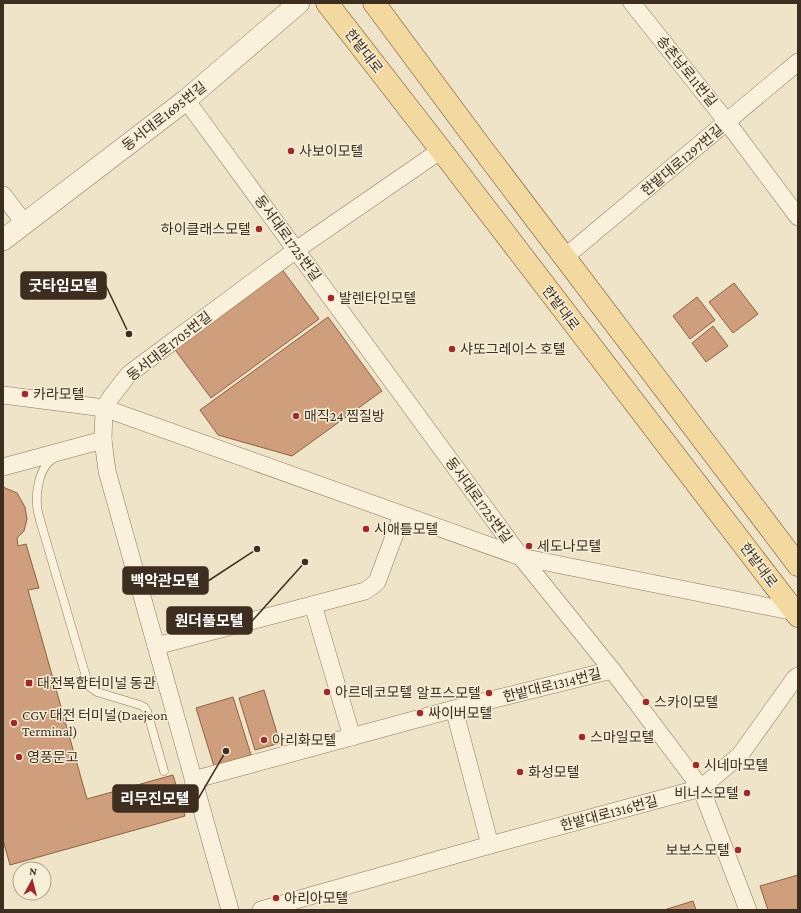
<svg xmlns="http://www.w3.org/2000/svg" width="801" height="913" viewBox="0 0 801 913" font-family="'Crimson Pro','Noto Sans KR',serif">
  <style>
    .building { fill: #cf9f7d; stroke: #8d5f41 }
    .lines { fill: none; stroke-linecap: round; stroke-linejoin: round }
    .service-casing { stroke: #8d765c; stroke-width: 9 }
    .minor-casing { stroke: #8d765c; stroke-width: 18 }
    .tertiary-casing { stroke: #8d765c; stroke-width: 22 }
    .primary-casing { stroke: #5b4430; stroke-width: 23 }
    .service { stroke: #faf1dc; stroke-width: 8 }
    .minor { stroke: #faf1dc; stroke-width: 17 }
    .tertiary { stroke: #faf1dc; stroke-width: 21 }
    .primary { stroke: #f3d9a0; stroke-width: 22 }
    .poi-dot { fill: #9e2a2b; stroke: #f7eed8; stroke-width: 1.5 }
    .labels { text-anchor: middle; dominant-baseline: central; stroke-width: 3; stroke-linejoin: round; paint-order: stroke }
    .street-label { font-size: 14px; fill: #3d2e20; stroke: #f7eed8 }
    .poi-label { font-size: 14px; fill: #3d2e20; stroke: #f7eed8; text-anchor: start }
    .leader { fill: none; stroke: #3d2e20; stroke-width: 1.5 }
    .callout-dot { fill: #3d2e20; stroke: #f7eed8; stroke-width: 1.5 }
    .callout { fill: #3d2e20; stroke: #3d2e20; stroke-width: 1.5 }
    .callout-label { font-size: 15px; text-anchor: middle; font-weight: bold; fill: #fff }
  </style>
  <rect width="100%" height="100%" fill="#f0e4c8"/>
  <g class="building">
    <polygon points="281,268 319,319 211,398 173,347"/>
    <polygon points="734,283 758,314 733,333 709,302"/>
    <polygon points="697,297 715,320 690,339 673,316"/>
    <polygon points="328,317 382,391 292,456 218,435 200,410"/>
    <polygon points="713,326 728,346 706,362 692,343"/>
    <polygon points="3,487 17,493 25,507 27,519 24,531 17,538 18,546 26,544 39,588 28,590 87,799 173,775 185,816 10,865 3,840"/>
    <polygon points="264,690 280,743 255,750 239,698"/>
    <polygon points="233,697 251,755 214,766 196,708"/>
    <polygon points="798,875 798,910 768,910 760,886"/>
    <polygon points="693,901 696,910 664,910"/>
  </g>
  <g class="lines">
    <defs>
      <path id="service" d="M55,457C53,459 50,461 48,463C39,472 36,492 37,505C37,510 39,515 40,520L87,680L90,687L97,692L140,705L144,707L147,711L164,771"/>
      <g id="minor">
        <polyline points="632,3 727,122 798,217"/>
        <polyline points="186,100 521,557 612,670 701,788 748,910"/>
        <polyline points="3,195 25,224"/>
        <polyline points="565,257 798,62"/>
        <polyline points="3,395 104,408 521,557 795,612"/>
        <polyline points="104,408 103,440 107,471 230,910"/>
        <polyline points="104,408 111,397 129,374 296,250 441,150"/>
        <polyline points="3,467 103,440"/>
        <polyline points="313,605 352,737"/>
        <polyline points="156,646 365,591 372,586 377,582 402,515"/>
        <polyline points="454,709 490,845"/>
        <polyline points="193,780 454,709 612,670"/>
        <polyline points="261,910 490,845 701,788 740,755 795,678 798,676"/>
      </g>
      <polyline id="tertiary" points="3,240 186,100 299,3"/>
      <g id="primary">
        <polyline points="327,3 441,150 798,616"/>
        <polyline points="374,3 481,147 798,565"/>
      </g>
    </defs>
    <use href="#service" class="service-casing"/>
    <use href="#minor" class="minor-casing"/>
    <use href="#tertiary" class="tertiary-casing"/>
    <use href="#primary" class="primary-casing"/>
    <use href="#service" class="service"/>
    <use href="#minor" class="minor"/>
    <use href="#tertiary" class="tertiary"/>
    <use href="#primary" class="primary"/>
  </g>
  <g class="poi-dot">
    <circle cx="291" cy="151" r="4"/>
    <circle cx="259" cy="229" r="4"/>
    <circle cx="331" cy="298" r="4"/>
    <circle cx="452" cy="349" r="4"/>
    <circle cx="25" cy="394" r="4"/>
    <circle cx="296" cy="416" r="4"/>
    <circle cx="366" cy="529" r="4"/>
    <circle cx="529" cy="546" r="4"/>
    <rect x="25" y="679" width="8" height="8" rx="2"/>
    <circle cx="327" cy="692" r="4"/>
    <circle cx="489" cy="693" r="4"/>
    <circle cx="646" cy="702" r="4"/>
    <circle cx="420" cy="713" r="4"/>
    <circle cx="14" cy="723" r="4"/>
    <circle cx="582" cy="737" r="4"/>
    <circle cx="264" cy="740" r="4"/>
    <circle cx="19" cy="757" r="4"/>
    <circle cx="696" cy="765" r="4"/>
    <circle cx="520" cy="772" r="4"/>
    <circle cx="747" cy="793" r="4"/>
    <circle cx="738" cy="850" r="4"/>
    <circle cx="276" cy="898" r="4"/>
  </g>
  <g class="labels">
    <g class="street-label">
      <text transform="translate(364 51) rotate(52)">한밭대로</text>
      <text transform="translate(687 71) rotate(51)">송촌남로11번길</text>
      <text transform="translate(164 116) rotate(-38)">동서대로1695번길</text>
      <text transform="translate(682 160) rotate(-40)">한밭대로1297번길</text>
      <text transform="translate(288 238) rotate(54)">동서대로1725번길</text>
      <text transform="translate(561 308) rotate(53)">한밭대로</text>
      <text transform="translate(169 346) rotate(-38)">동서대로1705번길</text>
      <text transform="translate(479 500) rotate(54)">동서대로1725번길</text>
      <text transform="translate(759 565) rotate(53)">한밭대로</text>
      <text transform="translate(552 685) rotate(-14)">한밭대로1314번길</text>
      <text transform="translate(609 813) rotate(-15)">한밭대로1316번길</text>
    </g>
    <g class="poi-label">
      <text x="299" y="151">사보이모텔</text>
      <text x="251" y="229" text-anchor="end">하이클래스모텔</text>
      <text x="339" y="298">발렌타인모텔</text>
      <text x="460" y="349">샤또그레이스 호텔</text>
      <text x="33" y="394">카라모텔</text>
      <text x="304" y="416">매직24 찜질방</text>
      <text x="374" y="529">시애틀모텔</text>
      <text x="537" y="546">세도나모텔</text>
      <text x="37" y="683">대전복합터미널 동관</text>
      <text x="335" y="692">아르데코모텔</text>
      <text x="481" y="693" text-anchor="end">알프스모텔</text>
      <text x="654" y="702">스카이모텔</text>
      <text x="428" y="713">싸이버모텔</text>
      <text x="22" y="715">CGV 대전 터미널(Daejeon<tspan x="22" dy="16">Terminal)</tspan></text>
      <text x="590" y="737">스마일모텔</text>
      <text x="272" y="740">아리화모텔</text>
      <text x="27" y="757">영풍문고</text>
      <text x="704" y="765">시네마모텔</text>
      <text x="528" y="772">화성모텔</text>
      <text x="739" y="793" text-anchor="end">비너스모텔</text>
      <text x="730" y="850" text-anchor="end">보보스모텔</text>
      <text x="284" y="898">아리아모텔</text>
    </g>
  </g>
  <path class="leader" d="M129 334L106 286M257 549L208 581M305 562L252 621M226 751L198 799"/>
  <g class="callout-dot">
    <circle cx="129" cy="334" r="4"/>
    <circle cx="257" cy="549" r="4"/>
    <circle cx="305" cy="562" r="4"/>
    <circle cx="226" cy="751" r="4"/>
  </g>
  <g class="callout">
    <rect x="21" y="272" width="85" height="27" rx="4"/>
    <rect x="123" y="567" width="85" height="27" rx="4"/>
    <rect x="167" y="607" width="85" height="27" rx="4"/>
    <rect x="113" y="785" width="85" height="27" rx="4"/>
  </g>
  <g class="callout-label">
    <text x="63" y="291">굿타임모텔</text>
    <text x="165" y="586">백악관모텔</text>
    <text x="209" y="626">원더풀모텔</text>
    <text x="155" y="804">리무진모텔</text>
  </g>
  <rect width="801" height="913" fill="none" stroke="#3d2e20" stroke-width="8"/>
  <g transform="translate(32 881) rotate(7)"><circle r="19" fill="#f7eed8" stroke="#ada18e"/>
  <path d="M0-3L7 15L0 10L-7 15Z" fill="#9e2a2b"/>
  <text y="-6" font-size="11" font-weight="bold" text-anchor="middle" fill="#3d2e20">N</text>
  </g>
</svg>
